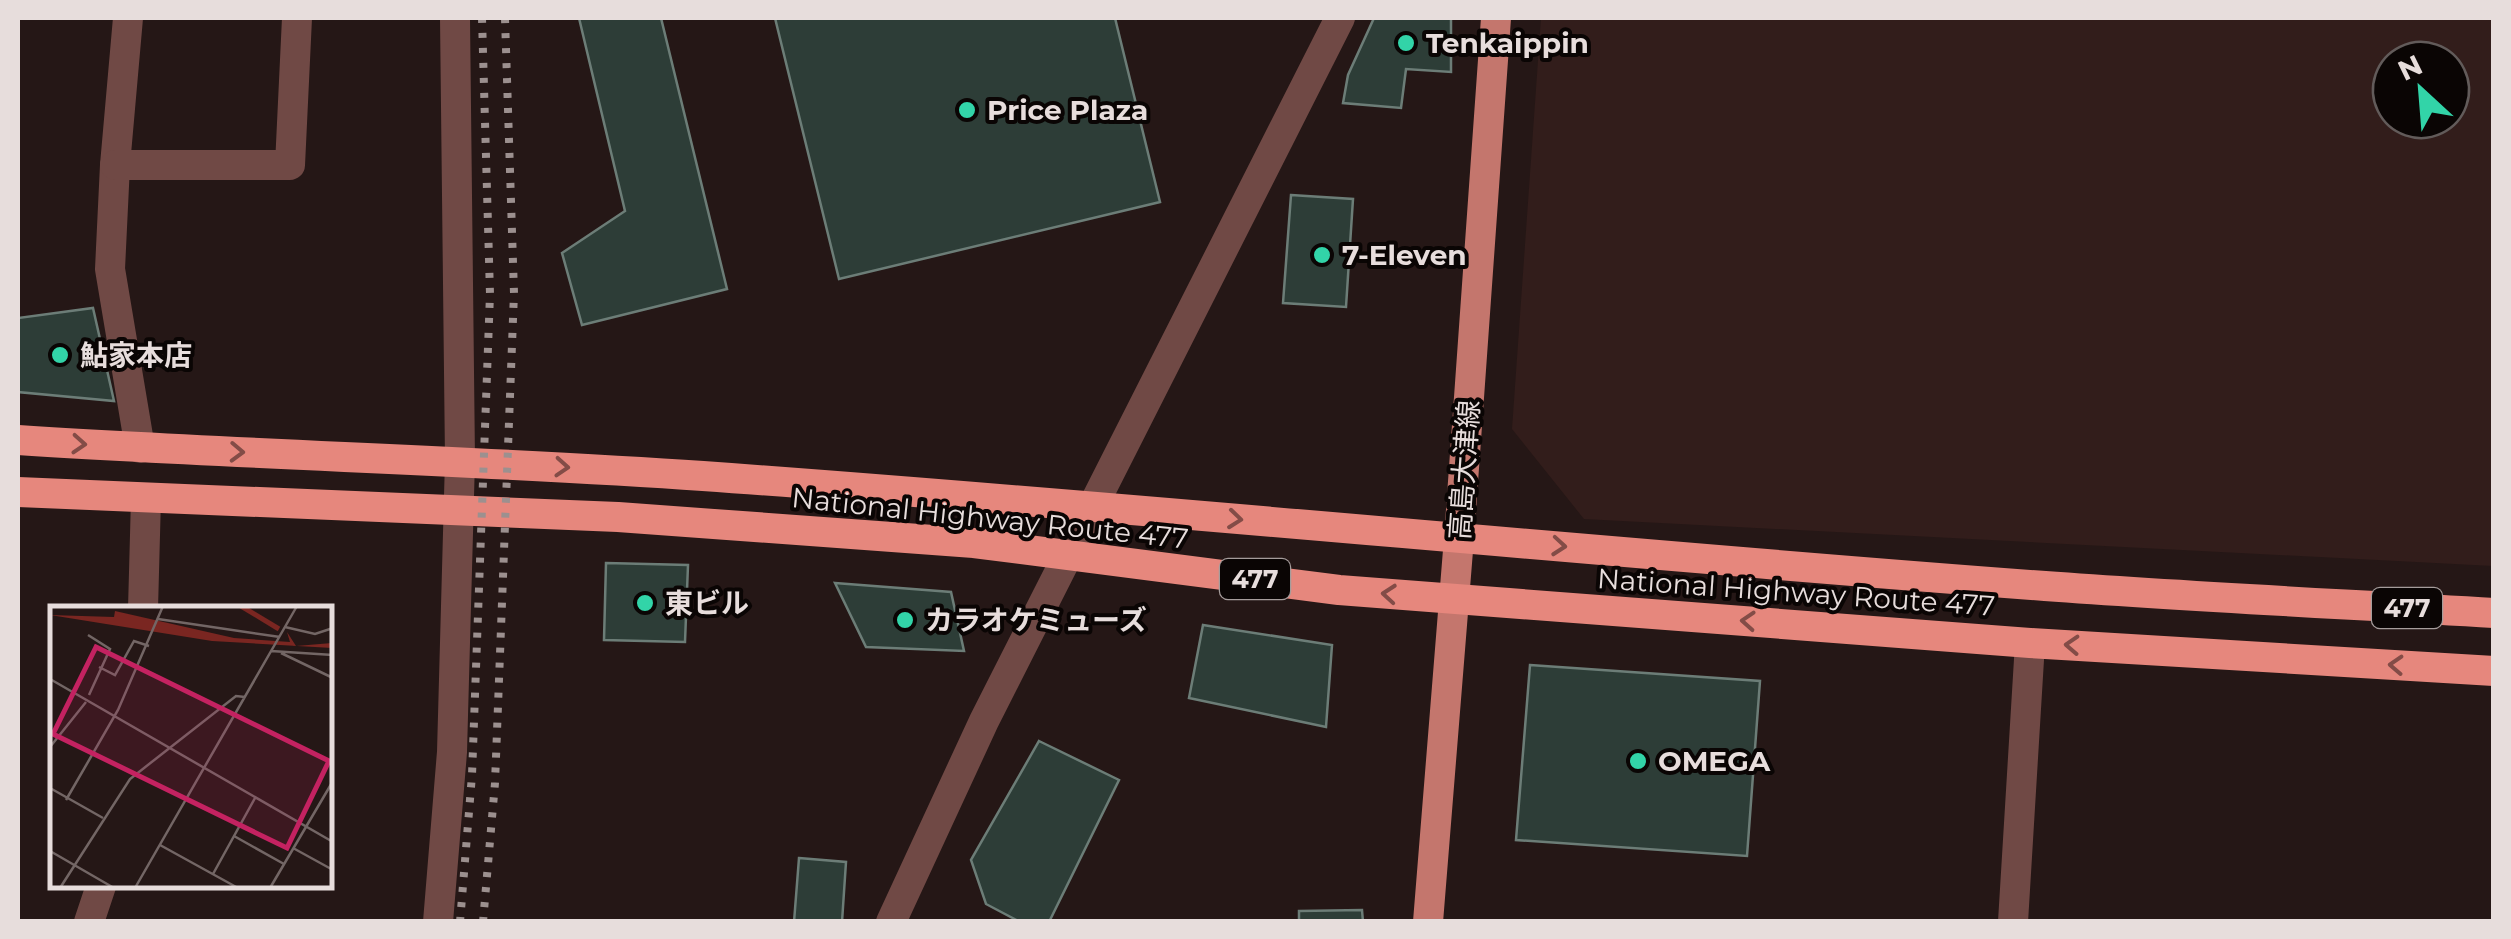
<svg xmlns="http://www.w3.org/2000/svg" width="2511" height="939" viewBox="0 0 2511 939" font-family="Montserrat,'Noto Sans JP',sans-serif">
  <style>
    .built { fill: #321d1b; fill-rule: evenodd }
    .building { fill: #2d3d37; stroke: #6c7d77; stroke-width: 2.5 }
    .lines { fill: none; stroke-linecap: round; stroke-linejoin: round }
    .minor { stroke: #704945; stroke-width: 30 }
    .major { stroke: #c4766d; stroke-width: 30 }
    .highway { stroke: #e6877d; stroke-width: 30 }
    .rail { stroke: #9c908f; stroke-width: 8; stroke-dasharray: 5 10; stroke-linecap: butt }
    .oneway { stroke: #834c47 }
    .poi-dot { fill: #32d4a8; stroke: #0a0504; stroke-width: 4 }
    .labels { text-anchor: middle; dominant-baseline: central; stroke-width: 8; stroke-linejoin: round; paint-order: stroke }
    .shield { fill: #0a0504; stroke: #a59c9b; stroke-width: 2.5 }
    .shield-label { font-size: 25px; font-weight: bold; fill: #e7dddc }
    .poi-label { font-size: 28px; font-weight: bold; fill: #e7dddc; stroke: #0a0504; text-anchor: start }
    .street-label { font-size: 28px; fill: #e7dddc; stroke: #0a0504 }
    .inset-river { fill: none; stroke: #7a2621; stroke-width: 5 }
    .inset-road { fill: none; stroke: #736665; stroke-width: 2.5 }
    .view { fill: #c42261; fill-opacity: 0.15; stroke: #c42261; stroke-width: 5 }
    .inset-edge { fill: none; stroke: #e7dddc; stroke-width: 5 }
  </style>
  <rect width="100%" height="100%" fill="#251716"/>
  <path class="built" d="M1541,18H2493V566L1584,519L1512,429ZM2391,60H2451V120H2391Z"/>
  <g class="building">
    <polygon points="579,18 661,18 727,289 582,325 562,253 625,211"/>
    <polygon points="775,18 1115,18 1160,202 839,279"/>
    <polygon points="1374,18 1451,18 1451,72 1406,69 1401,108 1343,103 1348,75"/>
    <polygon points="1291,195 1353,199 1346,307 1283,303"/>
    <polygon points="93,308 114,401 18,392 18,318"/>
    <polygon points="606,563 688,565 685,642 604,640"/>
    <polygon points="835,583 951,592 964,651 866,647"/>
    <polygon points="1203,625 1332,645 1326,727 1189,698"/>
    <polygon points="1530,665 1760,681 1747,856 1516,840"/>
    <polygon points="1039,741 1119,780 1049,922 1020,922 986,904 971,860"/>
    <polygon points="799,858 846,862 842,922 794,922"/>
    <polygon points="1362,910 1363,922 1299,922 1299,911"/>
  </g>
  <g class="lines">
    <g class="minor">
      <polyline points="128,18 115,165 110,269 140,448"/>
      <polyline points="115,165 290,165 297,18"/>
      <polyline points="143,609 146,498"/>
      <polyline points="89,922 101,886"/>
      <polyline points="438,922 452,752 460,460 455,18"/>
      <polyline points="891,922 984,721 1340,18"/>
      <polyline points="2013,922 2030,643"/>
    </g>
    <polyline class="major" points="1428,922 1459,538 1496,18"/>
    <g class="highway">
      <path d="M18,440C246,455 474,460 703,476C1151,508 1597,553 2045,586C2194,597 2344,604 2494,613"/>
      <polyline points="18,492 618,517 974,543 1339,590 2030,643 2494,671"/>
    </g>
    <g class="rail">
      <polyline points="460,922 472,775 490,294 482,18"/>
      <polyline points="483,922 495,783 514,293 505,18"/>
    </g>
  </g>
  <defs><path id="oneway-chevron" d="M-2-3.5L2.5 0L-2 3.5" fill="none" stroke-width="1.6" stroke-linecap="round" stroke-linejoin="round" transform="scale(2.5)"/></defs>
  <g class="oneway">
    <use href="#oneway-chevron" transform="translate(79 444) rotate(4)"/>
    <use href="#oneway-chevron" transform="translate(237 452) rotate(2)"/>
    <use href="#oneway-chevron" transform="translate(562 467) rotate(4)"/>
    <use href="#oneway-chevron" transform="translate(1235 519) rotate(6)"/>
    <use href="#oneway-chevron" transform="translate(1559 546) rotate(5)"/>
    <use href="#oneway-chevron" transform="translate(1389 594) rotate(-175)"/>
    <use href="#oneway-chevron" transform="translate(1748 621) rotate(-176)"/>
    <use href="#oneway-chevron" transform="translate(2072 645) rotate(-177)"/>
    <use href="#oneway-chevron" transform="translate(2396 665) rotate(-177)"/>
  </g>
  <g class="poi-dot">
    <circle cx="1406" cy="43" r="10"/>
    <circle cx="967" cy="110" r="10"/>
    <circle cx="1322" cy="255" r="10"/>
    <circle cx="60" cy="355" r="10"/>
    <circle cx="645" cy="603" r="10"/>
    <circle cx="905" cy="620" r="10"/>
    <circle cx="1638" cy="761" r="10"/>
  </g>
  <g class="labels">
    <g class="shield">
      <rect x="1220" y="559" width="70" height="40" rx="8"/>
      <rect x="2372" y="588" width="70" height="40" rx="8"/>
    </g>
    <g class="shield-label">
      <text x="1255" y="579">477</text>
      <text x="2407" y="608">477</text>
    </g>
    <g class="poi-label">
      <text x="1426" y="43">Tenkaippin</text>
      <text x="987" y="110">Price Plaza</text>
      <text x="1342" y="255">7-Eleven</text>
      <text x="80" y="355">鮎家本店</text>
      <text x="665" y="603">東ビル</text>
      <text x="925" y="620">カラオケミューズ</text>
      <text x="1658" y="761">OMEGA</text>
    </g>
    <g class="street-label">
      <text transform="translate(1464 470) rotate(-86)">高島大津線</text>
      <text transform="translate(990 518) rotate(6)">National Highway Route 477</text>
      <text transform="translate(1796 592) rotate(4)">National Highway Route 477</text>
    </g>
  </g>
  <g transform="translate(50 606)">
    <rect width="282" height="282" fill="#251716"/>
    <path d="M65,5L184,32L240,36L237,26L246,40L282,37V42L162,35L0,9L64,11Z" fill="#7a2621"/>
    <path class="inset-river" d="M191,0L229,23"/>
    <path class="inset-road" d="M108,13L230,31M235,21L265,28L283,22M38,29L60,43L39,89M221,45L283,49M231,47L283,72M49,61L65,69L84,35L99,40M0,73L283,236M0,141L36,96M0,182L53,212M16,194L68,104L113,0M184,230L234,258M110,239L188,282M243,242L283,264M0,245L64,282M163,268L205,192M10,282L80,173L186,90L195,91M85,282L247,0M220,282L283,175"/>
    <path class="view" d="M46,41L279,155L237,242L3,128Z"/>
    <rect width="282" height="282" class="inset-edge"/>
  </g>
  <rect width="2511" height="939" fill="none" stroke="#e7dddc" stroke-width="40"/>
  <g transform="translate(2421 90) rotate(334)"><circle r="48" fill="#0a0504" stroke="#625b5a" stroke-width="2.5"/>
  <path d="M0-8L18 38L0 25L-18 38Z" fill="#32d4a8"/>
  <text y="-15" font-size="28" font-weight="bold" text-anchor="middle" fill="#e7dddc">N</text>
  </g>
</svg>
